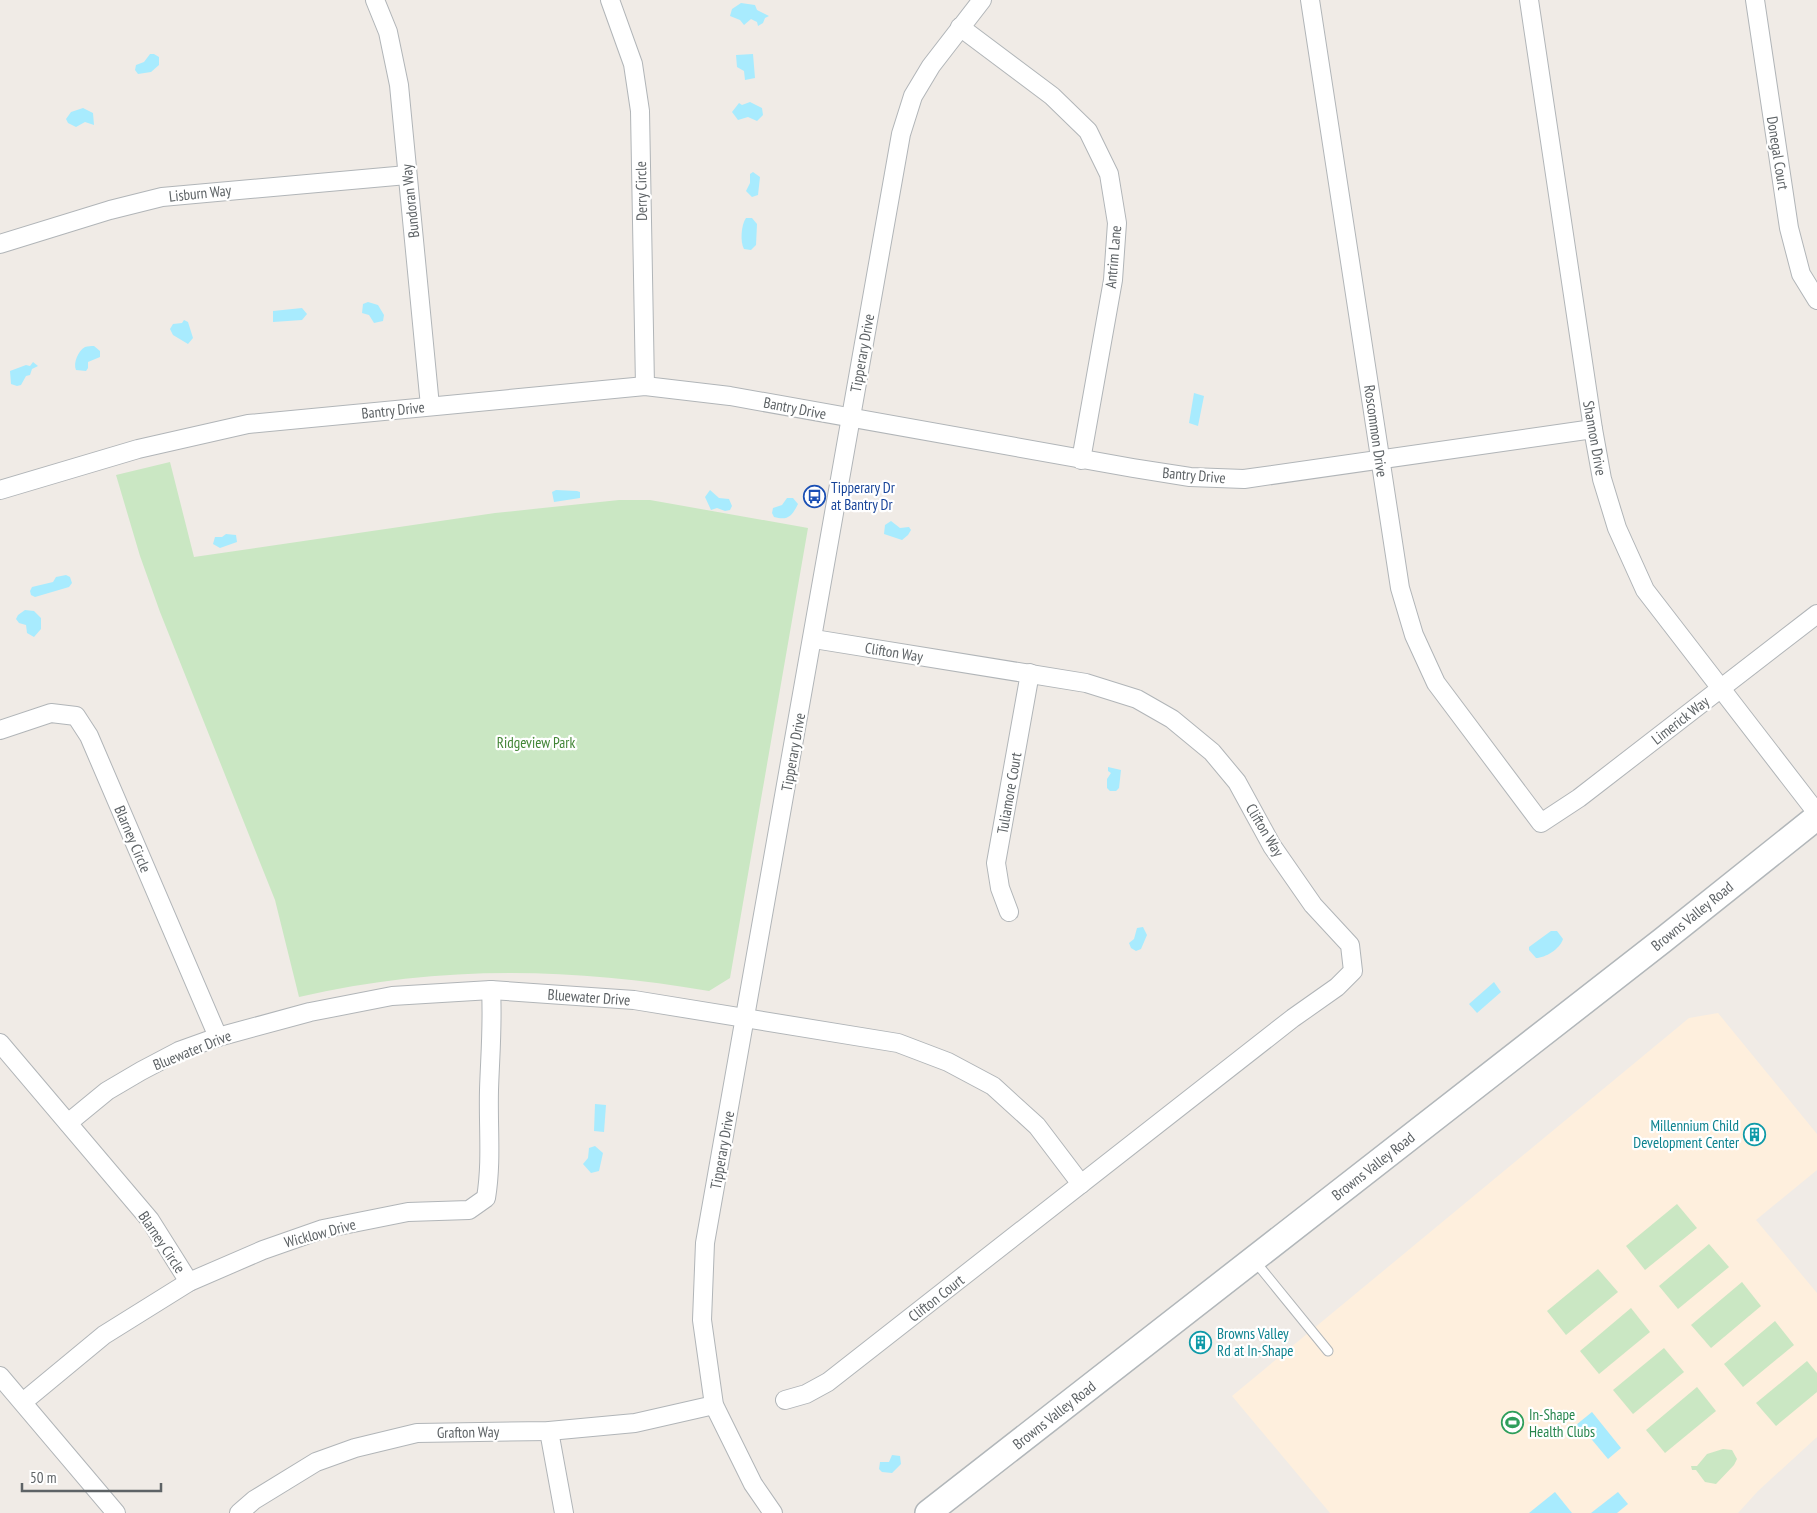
<svg xmlns="http://www.w3.org/2000/svg" width="1817" height="1513" viewBox="0 0 1817 1513" font-family="'PT Sans Narrow',sans-serif">
  <style>
    .commercial { fill: #feefdd }
    .green { fill: #cae7c3 }
    .water { fill: #a8ebfe }
    .lines { fill: none; stroke-linecap: round; stroke-linejoin: round }
    .lane-casing { stroke: #b1b5b8; stroke-width: 11 }
    .street-casing { stroke: #b1b5b8; stroke-width: 20 }
    .secondary-casing { stroke: #b2b7ba; stroke-width: 28 }
    .lane { stroke: #fff; stroke-width: 9 }
    .street { stroke: #fff; stroke-width: 18 }
    .secondary { stroke: #fff; stroke-width: 25 }
    .labels { text-anchor: middle; dominant-baseline: central; stroke-width: 4.5; stroke-linejoin: round; paint-order: stroke }
    .street-label { font-size: 15px; fill: #5e6366; stroke: #fff }
    .transit-label { font-size: 15px; fill: #164399; stroke: #fff; text-anchor: start }
    .park-label { font-size: 15px; fill: #428536; stroke: #fff }
    .culture-label { font-size: 15px; fill: #0d838f; stroke: #fff; text-anchor: end }
    .leisure-label { font-size: 15px; fill: #27864d; stroke: #fff; text-anchor: start }
  </style>
  <rect width="100%" height="100%" fill="#f0ebe6"/>
  <polygon class="commercial" points="1718,1013 1817,1134 1817,1170 1756,1220 1817,1293 1817,1437 1758,1491 1738,1513 1330,1513 1232,1396 1689,1018"/>
  <g class="green">
    <path d="M170,462L194,557L495,513L619,500H650L808,528L730,978L709,991C569,967 437,965 299,997L275,900L160,612L140,556L116,475Z"/>
    <polygon points="1677,1204 1697,1228 1645,1270 1626,1246"/>
    <polygon points="1709,1244 1729,1267 1678,1309 1659,1286"/>
    <polygon points="1598,1269 1618,1292 1566,1335 1547,1311"/>
    <polygon points="1742,1282 1761,1306 1711,1348 1691,1325"/>
    <polygon points="1631,1308 1650,1332 1599,1374 1580,1351"/>
    <polygon points="1775,1321 1794,1345 1743,1387 1724,1364"/>
    <polygon points="1664,1348 1684,1372 1633,1414 1613,1390"/>
    <polygon points="1807,1361 1817,1373 1817,1392 1776,1426 1756,1403"/>
    <polygon points="1697,1387 1716,1411 1665,1453 1646,1430"/>
    <polygon points="1723,1449 1732,1450 1737,1459 1734,1465 1716,1484 1705,1482 1696,1470 1692,1470 1691,1466 1697,1466 1707,1454"/>
  </g>
  <g class="water">
    <polygon points="741,3 755,5 757,10 769,16 765,18 763,23 758,26 757,22 751,19 744,25 740,20 730,16 732,9"/>
    <polygon points="150,54 154,54 159,57 159,65 151,72 138,74 135,70 136,65 144,62"/>
    <polygon points="753,54 755,78 745,80 744,71 737,67 736,55"/>
    <polygon points="750,102 762,108 763,115 757,121 748,117 738,120 732,112 739,103 742,105"/>
    <polygon points="83,108 93,113 94,125 85,122 76,127 68,123 66,119 71,112"/>
    <polygon points="753,172 760,177 758,195 752,197 746,191 750,183 750,174"/>
    <path d="M746,218H752L757,224L756,245L751,250L744,249C740,242 741,225 746,218Z"/>
    <polygon points="368,302 378,305 384,315 383,321 374,323 369,315 362,313 363,304"/>
    <polygon points="302,308 307,314 302,320 273,322 273,311"/>
    <polygon points="184,320 188,322 193,338 188,344 173,335 170,329 173,324 182,323"/>
    <path d="M94,346L100,351V357L88,362V368L86,371L76,370C73,363 78,351 85,347C88,346 91,346 94,346Z"/>
    <polygon points="33,362 38,366 32,369 30,375 26,376 21,385 17,386 11,384 10,371 26,365 30,366"/>
    <polygon points="1194,393 1204,396 1198,426 1189,423"/>
    <polygon points="556,490 577,491 580,492 580,498 554,502 552,492"/>
    <polygon points="710,490 719,498 729,499 732,506 730,510 725,511 717,508 711,510 705,497"/>
    <path d="M787,498H793L798,504C792,516 788,521 774,517L772,513L773,508L782,505Z"/>
    <polygon points="891,521 900,528 909,527 911,530 908,535 902,540 884,534 885,525"/>
    <polygon points="226,534 236,535 237,542 220,548 213,544 215,537 222,537"/>
    <polygon points="66,575 70,577 72,583 69,587 35,597 31,595 30,591 32,587 53,582 56,577"/>
    <polygon points="25,610 34,611 41,618 41,629 34,637 27,633 26,625 19,623 16,619 18,615"/>
    <polygon points="1108,767 1121,770 1119,788 1116,791 1110,791 1107,788 1107,779 1111,773 1108,771"/>
    <polygon points="1143,927 1147,935 1141,949 1136,951 1131,948 1129,943 1134,939 1137,928"/>
    <path d="M1551,931H1557L1563,939C1560,949 1545,958 1536,958L1529,950V947Z"/>
    <polygon points="1494,982 1501,992 1477,1013 1469,1004"/>
    <polygon points="595,1104 606,1105 604,1132 594,1131"/>
    <polygon points="595,1146 603,1153 599,1171 591,1173 583,1164 588,1158 589,1148"/>
    <polygon points="1592,1412 1621,1448 1608,1459 1583,1429 1580,1430 1576,1425"/>
    <polygon points="892,1455 900,1456 901,1464 892,1473 882,1472 879,1469 880,1462 889,1462"/>
    <polygon points="1555,1492 1572,1513 1529,1513"/>
    <polygon points="1618,1492 1628,1504 1617,1513 1591,1513"/>
  </g>
  <g class="lines">
    <defs>
      <polyline id="lane" points="1254,1260 1328,1351"/>
      <g id="street">
        <polyline points="375,0 388,32 399,85 430,406"/>
        <polyline points="610,0 633,64 640,111 645,386"/>
        <polyline points="1310,0 1400,588 1414,635 1436,683 1541,823 1579,798 1817,614"/>
        <polyline points="1529,0 1593,429 1602,479 1617,528 1645,590 1817,813"/>
        <polyline points="1755,0 1789,228 1801,274 1817,300"/>
        <polyline points="960,27 1052,96 1088,131 1109,174 1117,223 1113,280 1081,460"/>
        <polyline points="0,244 110,210 162,197 407,175"/>
        <polyline points="0,490 138,449 248,424 645,386 730,396 1133,468 1190,477 1244,479 1593,429"/>
        <polyline points="0,730 51,713 76,716 89,736 218,1037"/>
        <polyline points="1009,912 1000,888 996,863 1030,673"/>
        <polyline points="0,1043 150,1220 189,1282"/>
        <polyline points="68,1123 107,1091 141,1071 179,1051 218,1037 310,1012 392,996 491,990 634,1000 898,1043 948,1062 993,1086 1037,1126 1081,1184"/>
        <polyline points="0,1376 116,1513"/>
        <polyline points="785,1400 806,1394 828,1382 1293,1018 1337,987 1353,971 1350,945 1313,905 1272,846 1237,782 1212,752 1172,719 1137,699 1086,683 814,639"/>
        <path d="M23,1402L104,1335L189,1282L263,1250L323,1229L408,1212L469,1210L486,1198C492,1162 488,1127 489,1090C490,1057 493,1024 491,990"/>
        <polyline points="549,1431 564,1513"/>
        <polyline points="239,1513 254,1500 316,1462 355,1448 417,1433 549,1431 635,1423 714,1405"/>
        <polyline points="773,1513 753,1484 714,1405 702,1320 705,1243 901,134 913,96 931,66 982,0"/>
      </g>
      <polyline id="secondary" points="928,1513 1663,940 1817,817"/>
    </defs>
    <use href="#lane" class="lane-casing"/>
    <use href="#street" class="street-casing"/>
    <use href="#secondary" class="secondary-casing"/>
    <use href="#lane" class="lane"/>
    <use href="#street" class="street"/>
    <use href="#secondary" class="secondary"/>
  </g>
  <defs>
    <symbol id="bus-ring" viewBox="-11 -11 22 22"><circle r="9.5" fill="#fff" stroke="#1a4fb4" stroke-width="1.5"/><path d="M-5-6H5V4H4V6H2V4H-2V6H-4V4H-5ZM-3.5-4V0h7V-4ZM-3.5 1.2v1.5H-2V1.2ZM2 1.2v1.5H3.5V1.2Z" fill="#1a4fb4"/></symbol>
    <symbol id="building-ring" viewBox="-11 -11 22 22"><circle r="9.5" fill="#fff" stroke="#0f9aa8" stroke-width="1.5"/><path d="M-4-6H4V6H1V3H-1V6H-4ZM-2.5-4.3h1.7v1.8h-1.7ZM.8-4.3h1.7v1.8H.8ZM-2.5-1h1.7V.8h-1.7ZM.8-1h1.7V.8H.8Z" fill="#0f9aa8"/></symbol>
    <symbol id="stadium-ring" viewBox="-11 -11 22 22"><circle r="9.5" fill="#fff" stroke="#2e9e5b" stroke-width="1.5"/><path d="M0-5a6.5 5 0 1 0 0 10a6.5 5 0 1 0 0-10ZM-3.5-1.8h7v3.6h-7Z" fill="#2e9e5b"/></symbol>
  </defs>
  <g fill-rule="evenodd">
    <use href="#bus-ring" x="802" y="484" width="25" height="25"/>
    <use href="#building-ring" x="1742" y="1122" width="25" height="25"/>
    <use href="#building-ring" x="1188" y="1330" width="25" height="25"/>
    <use href="#stadium-ring" x="1500" y="1410" width="25" height="25"/>
  </g>
  <g class="labels">
    <g class="street-label">
      <text transform="translate(1778 153) rotate(81)">Donegal Court</text>
      <text transform="translate(641 191) rotate(-91)">Derry Circle</text>
      <text transform="translate(200 193) rotate(-6)">Lisburn Way</text>
      <text transform="translate(410 201) rotate(-96)">Bundoran Way</text>
      <text transform="translate(1113 257) rotate(-85)">Antrim Lane</text>
      <text transform="translate(862 353) rotate(-80)">Tipperary Drive</text>
      <text transform="translate(795 408) rotate(11)">Bantry Drive</text>
      <text transform="translate(393 410) rotate(-6)">Bantry Drive</text>
      <text transform="translate(1376 431) rotate(82)">Roscommon Drive</text>
      <text transform="translate(1595 438) rotate(80)">Shannon Drive</text>
      <text transform="translate(1194 475) rotate(5)">Bantry Drive</text>
      <text transform="translate(894 652) rotate(9)">Clifton Way</text>
      <text transform="translate(1680 720) rotate(-38)">Limerick Way</text>
      <text transform="translate(793 752) rotate(-80)">Tipperary Drive</text>
      <text transform="translate(1009 793) rotate(-80)">Tuliamore Court</text>
      <text transform="translate(1265 830) rotate(59)">Clifton Way</text>
      <text transform="translate(133 839) rotate(67)">Blarney Circle</text>
      <text transform="translate(1692 916) rotate(-39)">Browns Valley Road</text>
      <text transform="translate(589 997) rotate(4)">Bluewater Drive</text>
      <text transform="translate(192 1050) rotate(-22)">Bluewater Drive</text>
      <text transform="translate(722 1150) rotate(-80)">Tipperary Drive</text>
      <text transform="translate(1373 1166) rotate(-38)">Browns Valley Road</text>
      <text transform="translate(320 1233) rotate(-15)">Wicklow Drive</text>
      <text transform="translate(162 1242) rotate(56)">Blarney Circle</text>
      <text transform="translate(936 1298) rotate(-38)">Clifton Court</text>
      <text transform="translate(1054 1415) rotate(-38)">Browns Valley Road</text>
      <text transform="translate(468 1432) rotate(-1)">Grafton Way</text>
    </g>
    <g class="transit-label">
      <text x="831" y="487">Tipperary Dr<tspan x="831" dy="17">at Bantry Dr</tspan></text>
    </g>
    <g class="park-label">
      <text x="536" y="742">Ridgeview Park</text>
    </g>
    <g class="culture-label">
      <text x="1739" y="1125">Millennium Child<tspan x="1739" dy="17">Development Center</tspan></text>
      <text x="1217" y="1333" text-anchor="start">Browns Valley<tspan x="1217" dy="17">Rd at In-Shape</tspan></text>
    </g>
    <g class="leisure-label">
      <text x="1529" y="1414">In-Shape<tspan x="1529" dy="17">Health Clubs</tspan></text>
    </g>
  </g>
  <path d="M22 1483v8h139v-8" fill="none" stroke="#5e6366" stroke-width="2.5"/>
  <text x="30" y="1483" font-size="15" fill="#5e6366" stroke="#ffffff" stroke-width="4" paint-order="stroke">50 m</text>
</svg>
